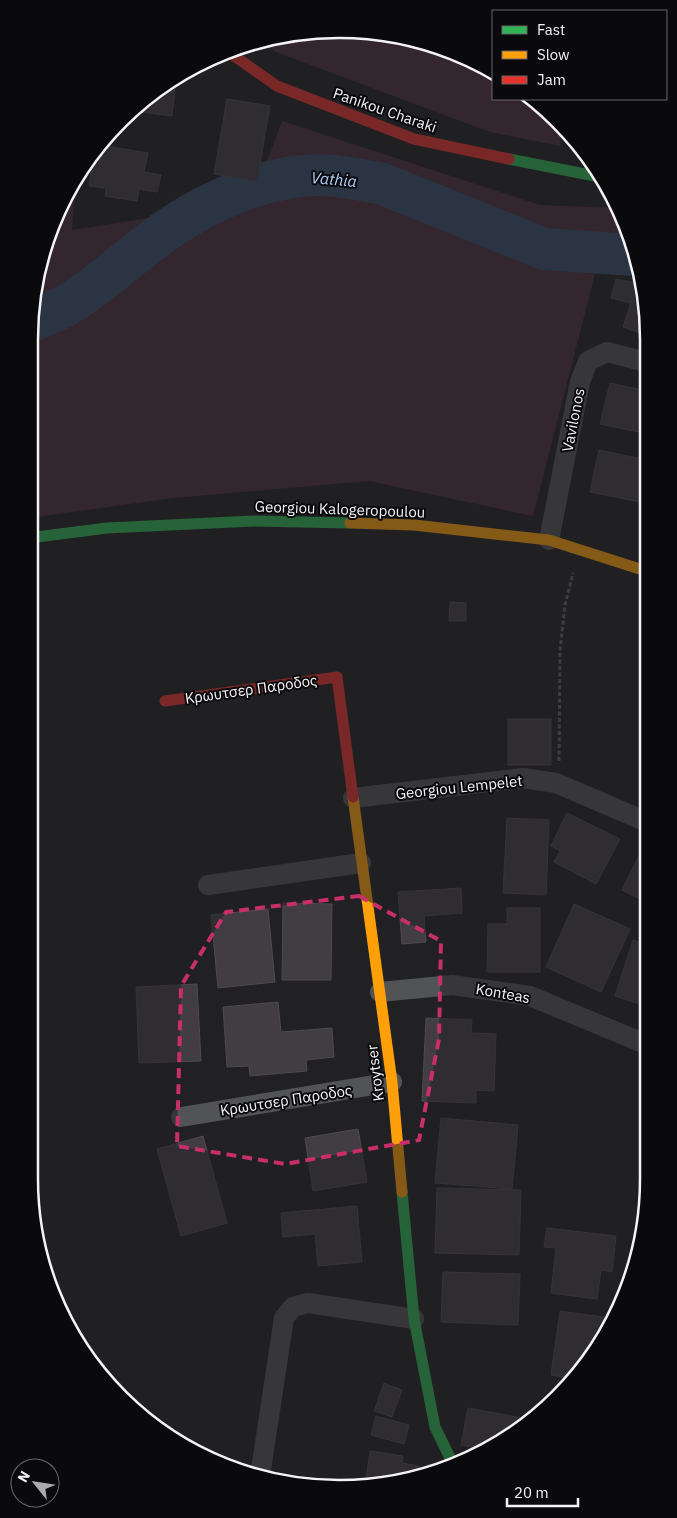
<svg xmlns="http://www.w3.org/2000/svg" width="677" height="1518" viewBox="0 0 677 1518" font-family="'IBM Plex Sans',sans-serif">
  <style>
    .green { fill: #492d3c }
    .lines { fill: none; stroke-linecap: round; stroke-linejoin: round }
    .river { stroke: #374c69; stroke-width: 42 }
    .building { fill: #423c43; stroke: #4c4b4d }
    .path { stroke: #5e5f60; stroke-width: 3; stroke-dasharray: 4 2.5; stroke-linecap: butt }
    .street { stroke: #525354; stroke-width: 20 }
    .fast { stroke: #30b455; stroke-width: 11 }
    .slow { stroke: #ff9f0a; stroke-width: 11 }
    .jam { stroke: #e5322d; stroke-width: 11 }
    .marked { fill: none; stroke: #c72e6a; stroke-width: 4; stroke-dasharray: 10 6; stroke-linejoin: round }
    .labels { text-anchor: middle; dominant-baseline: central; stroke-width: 4; stroke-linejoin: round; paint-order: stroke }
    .street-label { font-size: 15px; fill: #f4f3f6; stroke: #0a090b }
    .water-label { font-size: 16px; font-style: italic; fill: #b0d1fe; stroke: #0a090b }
    .rim { fill: none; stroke: #f4f3f6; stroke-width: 2.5 }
  </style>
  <rect width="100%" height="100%" fill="#212023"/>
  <g class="green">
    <polygon points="319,29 438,45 493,75 493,99 533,99 563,128 560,146 490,132 276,52 263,44"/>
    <polygon points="282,121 540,205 618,208 625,220 638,269 596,270 533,516 369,481 173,498 29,518 29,338 45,239 75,187 72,230 252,202"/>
  </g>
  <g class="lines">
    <path class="river" d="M32,321C44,315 58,311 70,303C105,282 133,253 167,230C208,201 268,175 319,175C340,175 362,180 383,184L544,249L634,255"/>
  </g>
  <g class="building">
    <polygon points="176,80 172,116 135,111"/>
    <polygon points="227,99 270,106 257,182 214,174"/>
    <polygon points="100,145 148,153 144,172 161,175 157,192 139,189 137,201 105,196 106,188 89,186 95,152"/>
    <polygon points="640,276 646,298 646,335 623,327"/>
    <polygon points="616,279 635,283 630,303 611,298"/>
    <polygon points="610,383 646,391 646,401 639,432 600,424"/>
    <polygon points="599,450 646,460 646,472 640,502 590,492"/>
    <polygon points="450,602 466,603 466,621 449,621"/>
    <rect x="508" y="719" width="43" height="46"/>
    <polygon points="567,813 620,839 596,884 554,862 560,851 551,846"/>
    <polygon points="507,818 549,820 546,895 503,893"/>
    <polygon points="645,844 647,845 647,889 642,900 622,890"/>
    <polygon points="461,888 462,913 424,916 426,942 402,944 398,892"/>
    <polygon points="283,903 332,904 331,980 282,980"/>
    <polygon points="574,904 630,929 601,992 546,967"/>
    <polygon points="507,908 540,908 540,972 487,972 488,924 507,924"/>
    <polygon points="268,909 275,982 218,988 211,915"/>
    <polygon points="633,940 648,945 648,987 642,1005 615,996"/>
    <polygon points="197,984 201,1061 139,1063 136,987"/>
    <polygon points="278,1002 281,1032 332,1028 334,1057 306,1060 307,1071 250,1076 249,1066 227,1067 223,1007"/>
    <polygon points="426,1018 472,1020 471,1033 496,1034 494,1091 476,1090 476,1103 422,1101"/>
    <polygon points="441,1118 518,1125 512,1189 435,1183"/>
    <polygon points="358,1129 367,1182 313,1191 305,1138"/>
    <polygon points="203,1136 227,1223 181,1236 157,1149"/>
    <polygon points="437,1188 521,1190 519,1255 435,1253"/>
    <polygon points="357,1206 362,1262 318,1266 315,1234 283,1237 281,1213"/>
    <polygon points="547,1228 616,1236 612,1272 601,1270 597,1299 551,1293 556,1248 544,1247"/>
    <polygon points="443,1272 520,1274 518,1325 441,1322"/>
    <polygon points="560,1311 610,1318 574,1379 551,1375"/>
    <polygon points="384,1383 402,1390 392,1417 374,1411"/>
    <polygon points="468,1408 528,1419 493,1448 487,1450 461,1445"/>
    <polygon points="376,1416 409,1425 404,1444 371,1435"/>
    <polygon points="370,1451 403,1456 402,1463 419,1466 418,1473 379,1487 365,1486"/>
  </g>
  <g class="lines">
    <polyline class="path" points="559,761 560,650 565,605 573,573"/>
    <g class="street">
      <polyline points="549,540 580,382 588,361 607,352 646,362"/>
      <polyline points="353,798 523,778 556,783 647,822"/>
      <polyline points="208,885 361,863"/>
      <polyline points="380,992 452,985 530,996 648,1045"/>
      <polyline points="181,1117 392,1082"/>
      <polyline points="260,1476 284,1318 293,1307 308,1303 414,1319"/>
    </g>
    <g class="fast">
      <polyline points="509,159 600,177"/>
      <polyline points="29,538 107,528 253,521 350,523"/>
      <polyline points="402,1192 414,1319 435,1427 452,1462"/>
    </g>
    <g class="slow">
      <polyline points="350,523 414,525 549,540 646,571"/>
      <polyline points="353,797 392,1082 402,1192"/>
    </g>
    <g class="jam">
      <polyline points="230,53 277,86 414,139 509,159"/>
      <polyline points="165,701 337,677 353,797"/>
    </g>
  </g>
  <path d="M0 0H677V1518H0ZM359,896L441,941L439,1039L419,1140L285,1164L177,1146L181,986L226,912Z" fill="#212023" fill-opacity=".55" fill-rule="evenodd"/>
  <path class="marked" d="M359,896L441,941L439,1039L419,1140L285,1164L177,1146L181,986L226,912Z"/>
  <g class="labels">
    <g class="street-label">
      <text transform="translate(385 110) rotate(19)">Panikou Charaki</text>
      <text transform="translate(573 420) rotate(-79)">Vavilonos</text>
      <text transform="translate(340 509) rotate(2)">Georgiou Kalogeropoulou</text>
      <text transform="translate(251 689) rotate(-8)">Κρωυτσερ Παροδος</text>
      <text transform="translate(459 787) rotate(-6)">Georgiou Lempelet</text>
      <text transform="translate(503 993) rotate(10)">Konteas</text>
      <text transform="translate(375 1073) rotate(-97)">Kroytser</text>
      <text transform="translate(286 1100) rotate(-9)">Κρωυτσερ Παροδος</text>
    </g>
    <g class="water-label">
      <text transform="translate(334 179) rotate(5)">Vathia</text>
    </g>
  </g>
  <path d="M0 0H677V1518H0ZM339 38H339A301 301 0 0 1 640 339V1179A301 301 0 0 1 339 1480H339A301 301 0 0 1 38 1179V339A301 301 0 0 1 339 38Z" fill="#0a090b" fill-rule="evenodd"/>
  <path class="rim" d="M339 38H339A301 301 0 0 1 640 339V1179A301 301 0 0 1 339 1480H339A301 301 0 0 1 38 1179V339A301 301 0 0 1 339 38Z"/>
  <rect x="492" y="10" width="175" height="90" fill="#0a090b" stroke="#686769"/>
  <rect x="502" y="26" width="25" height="8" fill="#30b455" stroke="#686769"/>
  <text x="537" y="35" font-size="15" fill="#f4f3f6">Fast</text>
  <rect x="502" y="51" width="25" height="8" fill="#ff9f0a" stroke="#686769"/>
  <text x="537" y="60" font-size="15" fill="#f4f3f6">Slow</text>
  <rect x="502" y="76" width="25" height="8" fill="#e5322d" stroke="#686769"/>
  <text x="537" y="85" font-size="15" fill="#f4f3f6">Jam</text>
  <g transform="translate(35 1483) rotate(300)"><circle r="24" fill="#0a090b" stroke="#686769"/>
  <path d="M0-4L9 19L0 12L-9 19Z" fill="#aaa9ac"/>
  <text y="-8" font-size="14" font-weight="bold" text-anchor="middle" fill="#f4f3f6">N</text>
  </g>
  <path d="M507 1498v8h71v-8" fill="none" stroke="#f4f3f6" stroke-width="2.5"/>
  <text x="514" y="1498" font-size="15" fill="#f4f3f6" stroke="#0a090b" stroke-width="4" paint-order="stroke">20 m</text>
</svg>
